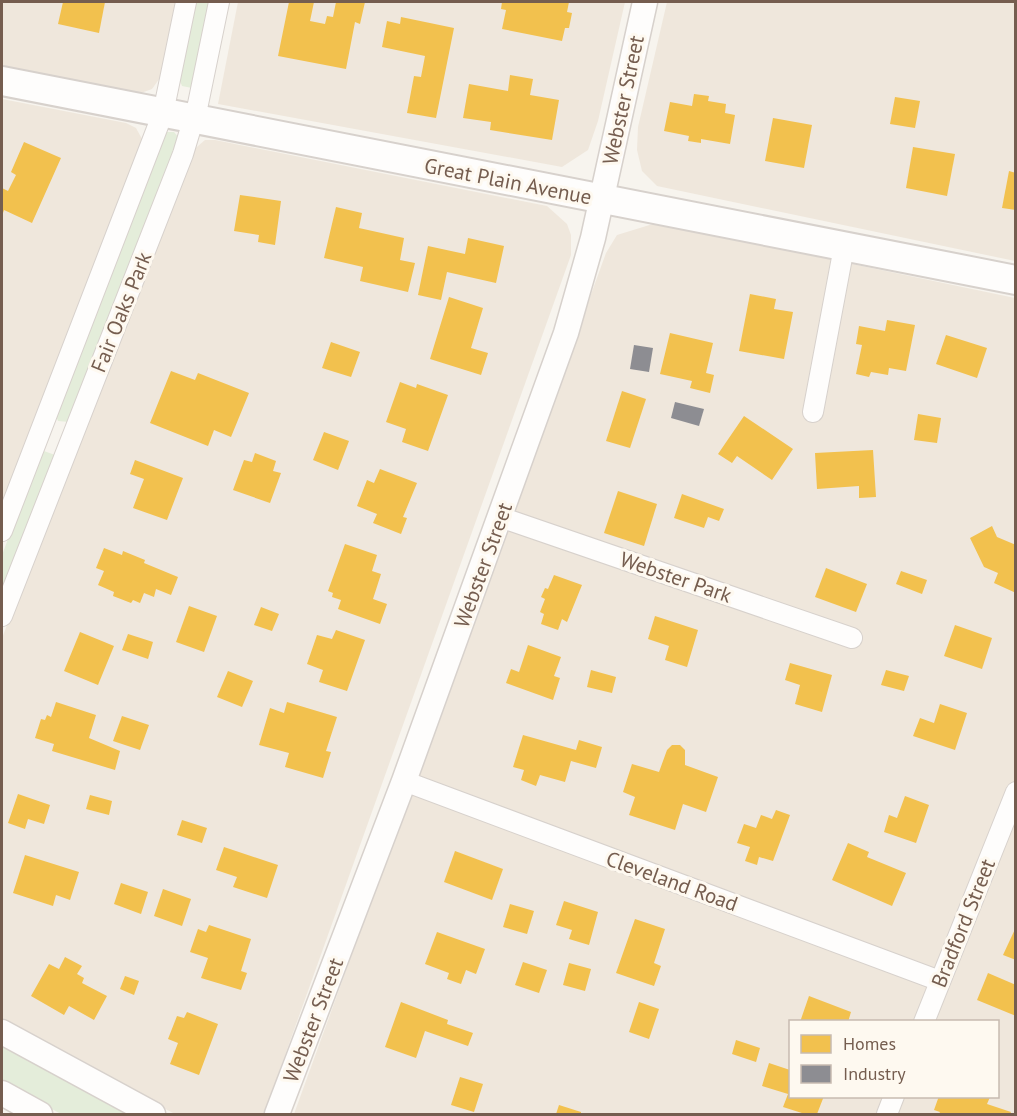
<svg xmlns="http://www.w3.org/2000/svg" width="1017" height="1116" viewBox="0 0 1017 1116" font-family="'PT Sans',sans-serif">
  <style>
    .residential { fill: #efe7dc; fill-rule: evenodd }
    .green { fill: #e4edda }
    .homes { fill: #f2c14e }
    .industry { fill: #8d8d92 }
    .lines { fill: none; stroke-linecap: round; stroke-linejoin: round }
    .minor-casing { stroke: #d7d1cc; stroke-width: 22 }
    .tertiary-casing { stroke: #d7d1cc; stroke-width: 27 }
    .secondary-casing { stroke: #d7d1cc; stroke-width: 32 }
    .minor { stroke: #fefdfc; stroke-width: 20 }
    .tertiary { stroke: #fefdfc; stroke-width: 24 }
    .secondary { stroke: #fefdfc; stroke-width: 28 }
    .labels { text-anchor: middle; dominant-baseline: central; stroke-width: 6; stroke-linejoin: round; paint-order: stroke }
    .street-label { font-size: 21px; fill: #755d4f; stroke: #fef9f0 }
  </style>
  <rect width="100%" height="100%" fill="#f7f4ee"/>
  <g class="residential">
    <polygon points="2,2 175,2 162,75 152,89 138,94 2,67"/>
    <polygon points="238,2 625,2 598,121 588,150 562,167 218,104"/>
    <polygon points="667,2 1015,2 1015,261 657,186 642,171 637,150 638,127"/>
    <polygon points="2,99 126,123 136,128 142,139 2,521"/>
    <polygon points="205,140 215,140 547,206 567,224 571,235 571,255 264,1114 175,1114 2,1024 2,638 191,152"/>
    <path d="M656,223L1015,298V1114H294L606,253L617,235ZM790,1022H998V1096H790Z"/>
  </g>
  <g class="green">
    <polygon points="196,2 211,2 192,88 182,86 180,81"/>
    <polygon points="166,132 174,132 180,139 69,422 58,421 56,416"/>
    <polygon points="44,451 55,455 2,596 2,555 40,454"/>
    <polygon points="2,1045 129,1114 61,1114 2,1082"/>
  </g>
  <g class="homes">
    <polygon points="63,2 105,2 99,33 58,24"/>
    <polygon points="289,2 314,2 310,21 325,24 327,16 333,17 336,2 365,2 360,24 355,22 346,69 278,56"/>
    <polygon points="502,2 569,2 567,12 572,13 569,28 565,28 562,41 502,29 506,10 501,9"/>
    <polygon points="401,17 454,28 436,118 407,113 414,76 421,77 425,56 382,47 387,21 400,24"/>
    <polygon points="510,75 533,79 530,95 559,100 552,140 490,130 491,122 463,118 469,84 508,91"/>
    <polygon points="694,94 709,96 708,101 726,104 725,113 735,115 730,144 701,139 701,143 688,141 689,136 664,131 670,102 692,106"/>
    <polygon points="895,97 920,101 915,128 890,124"/>
    <polygon points="773,118 812,125 804,168 765,161"/>
    <polygon points="24,142 61,158 32,223 4,210 2,216 2,188 8,191 16,175 11,172"/>
    <polygon points="913,147 955,154 947,196 906,188"/>
    <polygon points="1009,171 1016,173 1016,210 1002,208"/>
    <polygon points="240,195 281,201 275,245 258,242 259,235 234,231"/>
    <polygon points="336,207 362,213 359,228 404,238 400,260 415,263 408,292 360,281 363,267 324,258"/>
    <polygon points="468,238 504,246 496,283 447,272 441,300 418,295 428,246 465,254"/>
    <polygon points="750,294 776,299 774,309 793,312 784,359 739,351"/>
    <polygon points="449,297 483,308 471,348 488,353 481,375 430,359"/>
    <polygon points="887,320 915,325 906,371 889,368 888,375 871,372 869,377 856,374 862,345 856,344 859,326 885,331"/>
    <polygon points="670,333 713,343 706,373 714,375 710,393 690,388 692,381 660,374"/>
    <polygon points="946,335 987,348 977,378 936,364"/>
    <polygon points="331,342 360,352 351,377 322,368"/>
    <polygon points="171,371 195,380 198,373 249,393 231,437 214,430 208,446 150,423"/>
    <polygon points="400,382 416,388 417,384 448,395 428,451 402,442 406,429 386,422"/>
    <polygon points="622,391 646,399 630,448 606,441"/>
    <polygon points="918,414 941,418 937,443 914,440"/>
    <polygon points="744,416 793,449 772,480 737,456 732,463 718,454"/>
    <polygon points="324,432 349,441 338,470 313,460"/>
    <polygon points="873,450 876,497 859,498 859,486 817,489 815,453"/>
    <polygon points="255,453 276,461 273,471 281,473 270,503 233,490 244,460 252,462"/>
    <polygon points="135,460 183,478 167,520 133,508 144,479 130,474"/>
    <polygon points="380,469 417,483 403,517 407,518 401,534 373,523 377,514 357,506 367,480 374,483"/>
    <polygon points="618,491 657,504 644,546 604,533"/>
    <polygon points="682,494 724,509 719,521 708,517 704,528 674,518"/>
    <polygon points="992,526 997,537 1016,545 1016,593 994,583 998,573 984,567 970,538"/>
    <polygon points="345,544 377,555 372,571 381,574 373,599 387,604 380,624 338,609 341,600 332,597 333,593 328,591"/>
    <polygon points="104,548 122,555 123,551 145,560 144,563 178,577 171,595 156,589 154,597 144,593 140,603 133,600 131,603 113,596 114,592 98,585 104,571 96,568"/>
    <polygon points="826,568 867,584 856,612 815,597"/>
    <polygon points="901,571 927,580 922,594 896,584"/>
    <polygon points="554,575 582,585 567,622 562,619 558,630 541,624 544,614 540,612 545,599 541,597 545,588 548,589"/>
    <polygon points="189,606 217,616 204,652 176,642"/>
    <polygon points="261,607 279,614 272,631 254,625"/>
    <polygon points="655,616 698,630 687,667 665,660 669,646 648,639"/>
    <polygon points="955,625 992,638 982,669 944,656"/>
    <polygon points="336,630 365,640 347,691 319,682 323,670 307,664 317,635 332,639"/>
    <polygon points="80,632 114,646 98,685 64,671"/>
    <polygon points="128,634 153,642 148,659 122,650"/>
    <polygon points="528,645 561,657 554,676 560,678 553,700 506,683 511,669 519,672"/>
    <polygon points="790,663 832,675 822,712 795,704 800,685 785,680"/>
    <polygon points="591,670 616,677 612,693 587,687"/>
    <polygon points="886,670 909,676 904,691 881,685"/>
    <polygon points="228,671 253,681 242,707 217,697"/>
    <polygon points="56,702 96,715 89,738 120,751 115,770 52,751 54,744 35,738 41,719 45,720 47,715 51,717"/>
    <polygon points="287,702 337,717 326,751 331,752 323,778 285,767 289,753 259,745 270,708 284,713"/>
    <polygon points="940,704 967,713 955,750 913,736 920,718 934,723"/>
    <polygon points="122,716 149,725 140,750 113,741"/>
    <polygon points="523,735 576,750 579,740 602,747 596,768 571,761 565,782 540,775 536,786 521,780 524,770 513,767"/>
    <polygon points="672,745 680,745 685,750 685,765 718,777 706,812 683,804 675,830 629,815 635,797 623,792 632,764 659,772 667,750"/>
    <polygon points="18,794 50,805 44,824 28,819 25,829 8,823"/>
    <polygon points="90,795 112,801 109,815 86,809"/>
    <polygon points="905,796 929,805 916,843 884,832 889,815 897,818"/>
    <polygon points="776,810 790,815 773,861 759,857 757,865 745,861 750,847 737,843 744,824 756,828 761,815 772,819"/>
    <polygon points="182,820 207,828 202,843 177,835"/>
    <polygon points="848,843 869,852 867,857 906,873 892,906 832,880"/>
    <polygon points="224,847 278,865 267,898 233,887 237,877 216,870"/>
    <polygon points="455,851 503,869 492,900 444,882"/>
    <polygon points="25,855 79,872 70,900 56,895 53,906 13,893"/>
    <polygon points="121,883 148,892 141,914 114,904"/>
    <polygon points="163,889 191,899 182,926 154,916"/>
    <polygon points="564,901 598,912 589,945 569,939 572,930 556,925"/>
    <polygon points="510,904 534,911 527,934 503,927"/>
    <polygon points="635,919 665,929 654,963 661,966 654,986 616,973"/>
    <polygon points="209,925 251,939 241,971 247,973 241,990 201,978 208,958 190,952 198,929 206,932"/>
    <polygon points="1016,927 1016,960 1003,955"/>
    <polygon points="437,932 485,949 476,974 466,970 461,984 447,979 449,973 425,964"/>
    <polygon points="65,957 82,966 77,974 84,978 82,983 107,996 94,1020 69,1006 64,1015 31,996 49,964 59,969"/>
    <polygon points="523,962 547,970 539,993 515,985"/>
    <polygon points="569,963 591,969 585,991 563,985"/>
    <polygon points="988,973 1016,985 1016,1016 977,1000"/>
    <polygon points="125,976 139,981 134,995 120,989"/>
    <polygon points="809,996 851,1012 848,1022 800,1022"/>
    <polygon points="401,1002 448,1020 447,1024 473,1033 468,1046 425,1031 416,1058 385,1047"/>
    <polygon points="639,1002 659,1009 649,1039 629,1032"/>
    <polygon points="187,1012 218,1024 199,1075 170,1064 178,1043 168,1039 177,1016 184,1018"/>
    <polygon points="736,1040 760,1048 756,1062 732,1054"/>
    <polygon points="769,1063 790,1070 790,1096 824,1096 817,1114 805,1114 783,1107 788,1094 762,1086"/>
    <polygon points="460,1077 483,1084 474,1112 451,1105"/>
    <polygon points="939,1096 988,1096 990,1097 987,1104 1011,1112 1010,1114 939,1114 940,1112 934,1110"/>
    <polygon points="559,1105 581,1112 581,1114 556,1114"/>
  </g>
  <g class="industry">
    <polygon points="634,345 653,348 649,372 630,369"/>
    <polygon points="675,402 704,409 699,426 671,418"/>
  </g>
  <g class="lines">
    <defs>
      <g id="minor">
        <polyline points="813,412 844,247"/>
        <polyline points="500,517 852,638"/>
        <polyline points="2,531 163,113 186,2"/>
        <polyline points="2,616 183,154 198,104 219,2"/>
        <polyline points="404,781 940,981"/>
        <polyline points="924,1022 1016,792"/>
        <polyline points="887,1114 894,1096"/>
      </g>
      <g id="tertiary">
        <polyline points="2,1032 153,1114"/>
        <polyline points="2,1093 40,1114"/>
        <polyline points="277,1114 404,781 566,333 593,238 645,2"/>
      </g>
      <polyline id="secondary" points="2,81 1016,280"/>
    </defs>
    <use href="#minor" class="minor-casing"/>
    <use href="#tertiary" class="tertiary-casing"/>
    <use href="#secondary" class="secondary-casing"/>
    <use href="#minor" class="minor"/>
    <use href="#tertiary" class="tertiary"/>
    <use href="#secondary" class="secondary"/>
  </g>
  <g class="labels">
    <g class="street-label">
      <text transform="translate(623 100) rotate(-78)">Webster Street</text>
      <text transform="translate(508 181) rotate(11)">Great Plain Avenue</text>
      <text transform="translate(121 312) rotate(-68)">Fair Oaks Park</text>
      <text transform="translate(483 565) rotate(-70)">Webster Street</text>
      <text transform="translate(676 577) rotate(19)">Webster Park</text>
      <text transform="translate(672 881) rotate(20)">Cleveland Road</text>
      <text transform="translate(963 923) rotate(-68)">Bradford Street</text>
      <text transform="translate(313 1020) rotate(-69)">Webster Street</text>
    </g>
  </g>
  <rect width="1017" height="1116" fill="none" stroke="#755d4f" stroke-width="6"/>
  <rect x="789" y="1020" width="210" height="78" fill="#fef9f0" stroke="#c7bbb0" stroke-width="1.5"/>
  <rect x="801" y="1035" width="30" height="18" fill="#f2c14e" stroke="#c7bbb0" stroke-width="1.5"/>
  <text x="843" y="1050" font-size="18" fill="#755d4f">Homes</text>
  <rect x="801" y="1065" width="30" height="18" fill="#8d8d92" stroke="#c7bbb0" stroke-width="1.5"/>
  <text x="843" y="1080" font-size="18" fill="#755d4f">Industry</text>
</svg>
